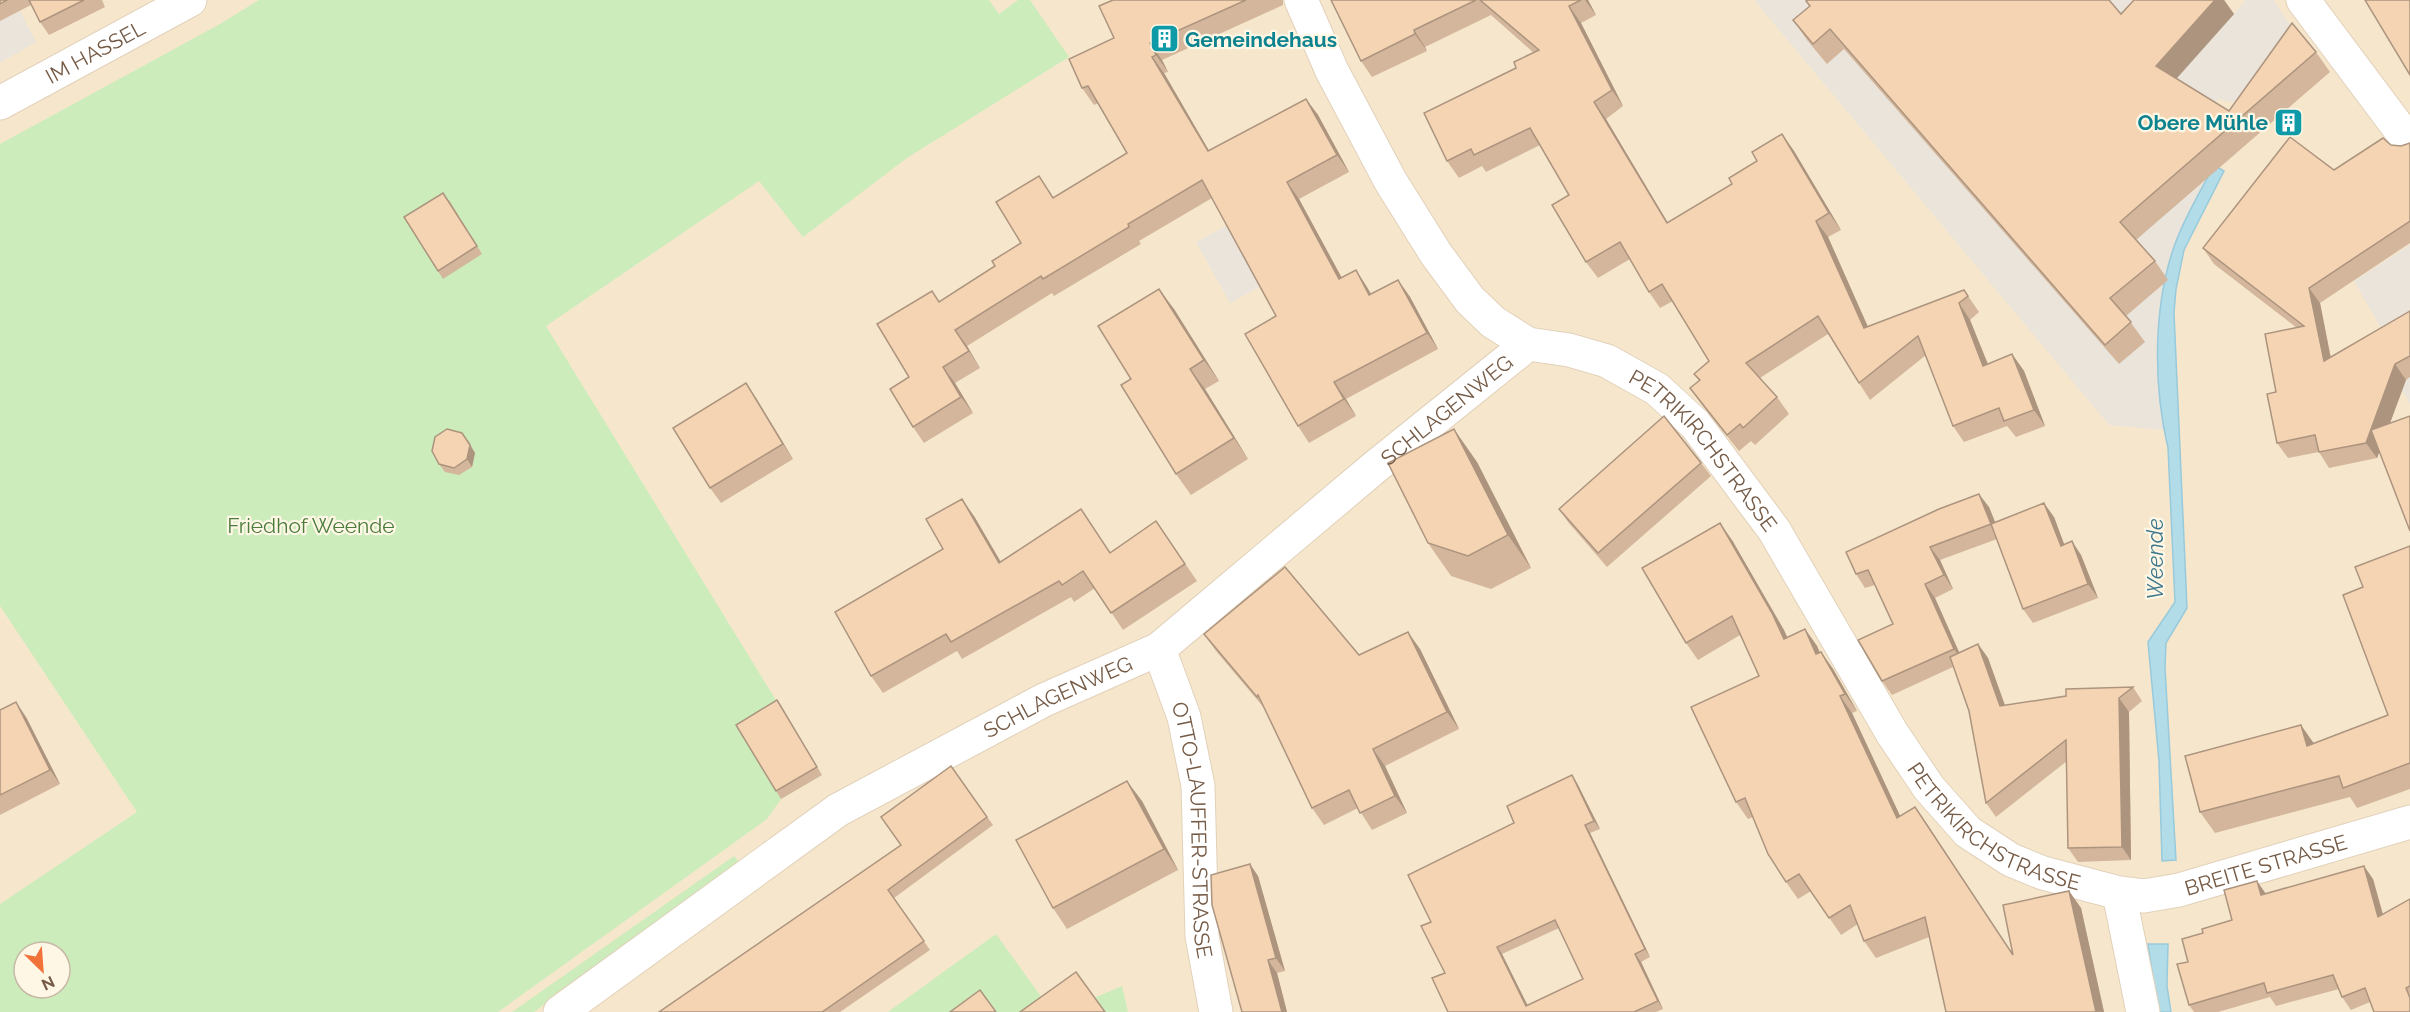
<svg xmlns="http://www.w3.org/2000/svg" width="2410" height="1012" viewBox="0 0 2410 1012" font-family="Raleway,sans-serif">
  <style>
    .residential { fill: #f6e7cc; fill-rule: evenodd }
    .industrial { fill: #ebe4db }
    .green { fill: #ccecbc; fill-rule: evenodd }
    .water { fill: #b2dce8; stroke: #98cadb; stroke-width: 1.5 }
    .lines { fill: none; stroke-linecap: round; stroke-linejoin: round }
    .minor-casing { stroke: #e2d1ba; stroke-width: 35 }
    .tertiary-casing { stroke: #e2d1ba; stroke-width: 35 }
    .minor { stroke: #fff; stroke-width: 33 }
    .tertiary { stroke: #fff; stroke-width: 33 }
    .wall { fill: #d3b69b; fill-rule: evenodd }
    .shaded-wall { fill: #ac947e }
    .building { fill: #f5d4b4; stroke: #ac947e; stroke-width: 1.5; fill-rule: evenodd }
    .labels { text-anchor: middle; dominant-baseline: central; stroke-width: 4.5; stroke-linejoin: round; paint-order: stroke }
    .culture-label { font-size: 21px; font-weight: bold; fill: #0d838f; stroke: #fff7e6; text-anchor: start }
    .street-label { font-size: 21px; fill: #755a45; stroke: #fff7e6 }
    .park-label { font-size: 21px; fill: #4a7c3c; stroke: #fff7e6 }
    .water-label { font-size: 22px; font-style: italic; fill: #3d778b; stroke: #fff7e6 }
  </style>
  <rect width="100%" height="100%" fill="#fef4de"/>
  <path class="residential" d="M0,0H2410V1012H0ZM24,952H60V988H24Z"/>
  <g class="industrial">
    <polygon points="1756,0 2160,0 2207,44 2246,0 2274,0 2294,31 2242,105 2218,99 2188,149 2214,165 2165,281 2160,305 2159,381 2164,430 2109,425 1755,1"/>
    <polygon points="0,7 6,18 20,11 36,42 0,63"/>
    <polygon points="1259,208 1292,269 1230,303 1196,242"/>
    <polygon points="2410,245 2410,404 2378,348 2389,342 2354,281"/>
  </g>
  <g class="green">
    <path d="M259,0H989L999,14L1018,0H1030L1069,57L907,158L803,237L759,181L546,326L822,775L781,799L767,819L498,1012H0V904L137,812L0,606V144L220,24ZM24,952H60V988H24Z"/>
    <polygon points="734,856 739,862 534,1012 512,1012"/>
    <polygon points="996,934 1052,1012 888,1012"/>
    <polygon points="1122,986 1128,1012 1104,1012 1094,998"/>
  </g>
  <g class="water">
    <path d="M2214,165L2224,171L2184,250L2176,289L2174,313L2187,608L2166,643L2165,668L2176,860L2162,861L2159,761L2148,642L2175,602L2168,448C2153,385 2153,305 2175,244C2185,216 2201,191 2214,165Z"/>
    <polygon points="2148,944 2168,944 2167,986 2171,1012 2158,1012"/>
  </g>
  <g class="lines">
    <defs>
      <g id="minor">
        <path id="s1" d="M1301,0L1332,71L1391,182L1436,254L1470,300L1493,322L1528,344L1569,350L1607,361L1657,389L1695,424L1774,530L1892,733L1929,788L1968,832L2011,860L2043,873L2119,893L2144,896L2179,890L2410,822"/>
        <polyline points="2303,0 2410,143"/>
        <path id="s2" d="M1159,649L1184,717L1198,786L1202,936L1216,1012"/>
        <polyline points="2119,893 2143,1012"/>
        <path id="s3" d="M560,1012L838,810L1044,700L1159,649L1375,467L1528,344"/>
      </g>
      <g id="tertiary">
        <path id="s4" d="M0,103L190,0"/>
      </g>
    </defs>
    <use href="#minor" class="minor-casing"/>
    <use href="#tertiary" class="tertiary-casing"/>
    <use href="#minor" class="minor"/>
    <use href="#tertiary" class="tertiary"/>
  </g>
  <g class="wall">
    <polygon points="0,0 102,0 105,7 49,35 40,22 31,5 0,21"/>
    <polygon points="1113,0 1283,0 1283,5 1162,60 1168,72 1164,73 1209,151 1306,99 1318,115 1349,172 1299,199 1342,278 1356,270 1371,294 1398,280 1410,297 1438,349 1346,399 1356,416 1309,443 1298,426 1276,316 1212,198 1139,241 1141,244 1054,296 1052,293 967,346 980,368 955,383 973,413 924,443 913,427 909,377 939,302 995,266 1021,243 1054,197 1127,153 1098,103 1094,105 1082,88 1114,38"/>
    <polygon points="1331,0 1588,0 1596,15 1581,23 1623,106 1606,119 1668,223 1732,184 1757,161 1782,134 1794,151 1841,230 1828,237 1868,327 1964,290 1979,312 1970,320 1988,364 2012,354 2024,371 2045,426 2016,437 2007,426 1964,442 1953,426 1926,355 1870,400 1859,383 1828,334 1760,378 1777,397 1789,414 1755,445 1751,441 1739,451 1702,405 1690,388 1699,381 1694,374 1709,361 1673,301 1660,308 1649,292 1630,259 1598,278 1586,262 1569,195 1540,145 1486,172 1482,166 1459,178 1447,161 1516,68 1534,53 1491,15 1425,47 1427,51 1372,77 1361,61"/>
    <polygon points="2134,0 2224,0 2234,14 2176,78 2229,111 2316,52 2330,72 2136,240 2155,261 2168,280 2126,316 2145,342 2119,364 1844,49 1827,64 1807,40 1793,20 1810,6 1806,1 2121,14"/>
    <polygon points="2410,143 2410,243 2320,303 2331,357 2410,311 2410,377 2406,380 2377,458 2329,468 2319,452 2288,458 2277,443 2276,392 2297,328 2214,264 2203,248 2334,170 2391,145 2401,146"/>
    <polygon points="449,200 482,254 443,279 438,271"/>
    <polygon points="1174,309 1219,381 1205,389 1248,459 1191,495 1176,474 1131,379"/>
    <polygon points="756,398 793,459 721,503 710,488"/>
    <polygon points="468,440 475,453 472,467 459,475 445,472 439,464"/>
    <polygon points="1477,462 1531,568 1491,589 1451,576 1428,543"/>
    <polygon points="1701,463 1711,476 1607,567 1568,522 1559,509"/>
    <polygon points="1989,507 1995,522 2054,517 2064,544 2081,555 2098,598 2033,623 2023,609 1997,539 1940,560 1953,589 1935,598 1959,653 1978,644 1988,658 2005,705 2133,687 2142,701 2129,712 2131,860 2078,862 2068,848 2067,761 1996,817 1986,803 1969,711 1953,667 1892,695 1882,681 1893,624 1875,585 1865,588 1856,574"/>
    <polygon points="974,516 1001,562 1110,552 1156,521 1197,581 1123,630 1095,588 1074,602 1071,597 962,659 957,651 883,693 871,676 943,549"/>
    <polygon points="1732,540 1787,637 1805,629 1817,646 1820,653 1821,652 1833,669 1857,711 1852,713 1900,816 1915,807 2012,954 2069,891 2081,908 2104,1012 1929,937 1876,958 1864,941 1858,924 1841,935 1811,891 1798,899 1786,882 1753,817 1748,819 1736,802 1759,676 1740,635 1698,660 1686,643"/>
    <polygon points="2410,546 2410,789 2357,808 2350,797 2215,833 2200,812 2314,743 2388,715 2363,587"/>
    <polygon points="1204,634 1359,655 1420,649 1459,729 1385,766 1407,813 1372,830 1358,808 1324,825 1312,808 1265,709 1216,651"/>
    <polygon points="777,700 822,775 781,799 776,791"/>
    <polygon points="0,710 26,717 60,784 0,815"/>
    <polygon points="951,766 993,825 894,898 930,950 840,1012 659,1012 901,845"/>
    <path d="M1577,783L1600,829L1590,833L1650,957L1641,962L1663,1009L1656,1012H1448L1445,973L1514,823ZM1559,928L1583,979L1527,1005L1502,954Z"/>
    <polygon points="1142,801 1178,870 1067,929 1053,908"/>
    <polygon points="1211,875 1258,876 1285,971 1277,973 1287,1012"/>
    <polygon points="2373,879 2383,914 2410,899 2410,1012 2370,1002 2351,1010 2342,997 2339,989 2276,1006 2270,997 2218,1012 2194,1012 2189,1005 2188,962 2203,933 2232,920 2266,894"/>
  </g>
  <g class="shaded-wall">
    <polygon points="1585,0 1588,0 1596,15"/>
    <polygon points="2215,0 2224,0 2234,14 2170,86 2156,66"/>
    <polygon points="1569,6 1581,23 1623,106 1612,90"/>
    <polygon points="1414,30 1425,47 1427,51 1415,34"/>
    <polygon points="1150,43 1162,60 1168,72 1156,55"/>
    <polygon points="1152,57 1164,73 1219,168 1208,151"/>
    <polygon points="1306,99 1318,115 1349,172 1337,155"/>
    <polygon points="1594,102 1606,119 1678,240 1667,223"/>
    <polygon points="1782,134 1794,151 1841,230 1829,213"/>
    <polygon points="1287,182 1299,199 1351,295 1339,279"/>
    <polygon points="1816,221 1828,237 1876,345 1864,328"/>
    <polygon points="1356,270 1367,287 1381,312 1369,295"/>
    <polygon points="1398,280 1410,297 1438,349 1427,333"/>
    <polygon points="2309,288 2320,303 2334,376 2324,361"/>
    <polygon points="1159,289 1174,309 1219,381 1204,360"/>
    <polygon points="1959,303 1970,320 1995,382 1983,366"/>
    <polygon points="955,330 967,346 980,368 969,351"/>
    <polygon points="2012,354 2024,371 2045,426 2034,410"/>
    <polygon points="2395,364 2406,380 2377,458 2366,443"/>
    <polygon points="943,367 955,383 973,413 961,397"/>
    <polygon points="1190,369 1205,389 1248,459 1234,438"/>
    <polygon points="1334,382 1346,399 1356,416 1344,399"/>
    <polygon points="746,383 756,398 793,459 783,444"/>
    <polygon points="1454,429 1477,462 1531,568 1508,535"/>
    <polygon points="462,433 475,453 472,467 467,459"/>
    <polygon points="1979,494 1989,507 2001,537 1991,524"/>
    <polygon points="962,499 974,516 1011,580 999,563"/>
    <polygon points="2044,503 2054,517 2070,560 2061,546"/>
    <polygon points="1720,523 1732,540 1784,630 1796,656 1784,639"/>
    <polygon points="2072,541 2081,555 2098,598 2088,584"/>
    <polygon points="1930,547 1940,560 1953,589 1944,575"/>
    <polygon points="1925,584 1935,598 1964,663 1954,649"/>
    <polygon points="1805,629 1817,646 1828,671 1816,654"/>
    <polygon points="1408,632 1420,649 1459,729 1447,712"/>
    <polygon points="1978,644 1988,658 2010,720 2000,706"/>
    <polygon points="1821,652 1833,669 1857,711 1845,694"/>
    <polygon points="1840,696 1852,713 1909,835 1897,818"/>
    <polygon points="2119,698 2129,712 2131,860 2122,847"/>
    <polygon points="16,702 26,717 60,784 50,770"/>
    <polygon points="2301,725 2315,745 2307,746"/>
    <polygon points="1373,749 1385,766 1407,813 1395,796"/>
    <polygon points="1572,775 1577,783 1600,829 1594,821"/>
    <polygon points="1127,781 1142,801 1178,870 1164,849"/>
    <polygon points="1915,807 1927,824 2024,972 2013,955"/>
    <polygon points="1585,825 1590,833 1650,957 1645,949"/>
    <polygon points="1250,864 1258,876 1285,971 1276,958"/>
    <polygon points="2364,866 2373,879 2387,930 2378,917"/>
    <polygon points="2257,881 2266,894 2261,895"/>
    <polygon points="2069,891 2081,908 2104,1012 2096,1012"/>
    <polygon points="1497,947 1502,954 1531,1012 1526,1006"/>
    <polygon points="1635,954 1641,962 1663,1009 1658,1001"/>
    <polygon points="1268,960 1277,973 1287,1012 1282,1012"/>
  </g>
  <g class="building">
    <polygon points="0,0 7,0 0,4"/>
    <polygon points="29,0 84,0 40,22"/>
    <polygon points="1113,0 1246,0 1150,43 1156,55 1152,57 1208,151 1306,99 1337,155 1287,182 1339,279 1356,270 1369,295 1398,280 1427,333 1334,382 1344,399 1298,426 1245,334 1276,316 1202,180 1128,224 1129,227 1043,279 1041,276 955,330 969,351 943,367 961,397 913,427 890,389 909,377 877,324 932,291 939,302 995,266 992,261 1021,243 996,202 1039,176 1053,198 1127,153 1088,86 1082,88 1069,59 1114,38 1099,6"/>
    <polygon points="1331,0 1476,0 1414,30 1415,34 1361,61"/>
    <polygon points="1480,0 1581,0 1569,6 1612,90 1594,102 1667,223 1732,184 1729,178 1757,161 1752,152 1782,134 1829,213 1816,221 1864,328 1964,290 1968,296 1959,303 1983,366 2012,354 2034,410 2004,421 1999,408 1953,426 1918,336 1859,383 1818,316 1746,363 1777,397 1743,428 1740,424 1727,435 1690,388 1700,380 1694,374 1709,361 1662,284 1649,292 1620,242 1586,262 1552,205 1569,195 1530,128 1474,155 1471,149 1447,161 1424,113 1516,68 1514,62 1539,50"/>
    <polygon points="1808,0 2109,0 2121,14 2134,0 2215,0 2156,66 2229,111 2292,23 2316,52 2120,222 2155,261 2110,298 2131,322 2105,345 1830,29 1813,44 1793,20 1810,6 1806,1"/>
    <polygon points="2365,0 2410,0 2410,75"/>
    <polygon points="2290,137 2334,170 2383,138 2391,145 2401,146 2410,143 2410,221 2309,288 2324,361 2410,311 2410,356 2395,364 2366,443 2319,452 2315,435 2277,443 2267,394 2276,392 2265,334 2304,326 2203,248"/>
    <polygon points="443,193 477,246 438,271 404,217"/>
    <polygon points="1159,289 1204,360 1190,369 1234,438 1176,474 1121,385 1131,379 1098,326"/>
    <polygon points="746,383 783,444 710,488 673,428"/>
    <polygon points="1664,416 1701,463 1598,553 1559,509"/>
    <polygon points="2410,416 2410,531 2371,430"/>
    <polygon points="447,429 462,433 470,445 467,459 454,468 439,464 432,451 435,437"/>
    <polygon points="1454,429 1508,535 1468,556 1428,543 1388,463"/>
    <polygon points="1979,494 1991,524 1930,547 1944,575 1925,584 1954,649 1882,681 1858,640 1893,624 1868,570 1856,574 1846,552 1939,509"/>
    <polygon points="962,499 999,563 1081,509 1110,553 1156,521 1185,564 1111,613 1083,571 1062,585 1059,581 951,642 946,634 871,676 835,612 943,549 926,519"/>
    <polygon points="2044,503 2061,546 2072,541 2088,584 2023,609 1991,524"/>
    <polygon points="1720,523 1772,613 1784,639 1805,629 1816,654 1821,652 1845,694 1840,696 1897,818 1915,807 2013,955 2003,905 2069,891 2096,1012 1946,1012 1925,917 1864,941 1850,905 1829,918 1799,874 1786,882 1768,854 1745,798 1736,802 1691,707 1759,676 1732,616 1686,643 1642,568"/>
    <polygon points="2410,546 2410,763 2343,788 2339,776 2200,812 2185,756 2301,725 2307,746 2388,715 2343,595 2363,587 2355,567"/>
    <polygon points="1285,567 1359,655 1408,632 1447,712 1373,749 1395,796 1360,813 1349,790 1312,808 1258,695 1257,697 1204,634"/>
    <polygon points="1978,644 2000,706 2066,696 2066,689 2133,687 2119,698 2122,847 2068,848 2066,740 1986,803 1969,711 1950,657"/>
    <polygon points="777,700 817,767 776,791 736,725"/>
    <polygon points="16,702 50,770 0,795 0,710"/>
    <polygon points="951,766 987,817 888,890 924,941 822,1012 659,1012 901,845 881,817"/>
    <path d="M1572,775L1594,821L1585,825L1645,949L1635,954L1658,1001L1634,1012H1448L1432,978L1445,973L1421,926L1431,922L1408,875L1514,823L1507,806ZM1555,920L1583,979L1526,1006L1497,947Z"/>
    <polygon points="1127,781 1164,849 1053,908 1016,840"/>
    <polygon points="1250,864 1276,958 1268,960 1282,1012 1242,1012 1212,905 1211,875"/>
    <polygon points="2364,866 2378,917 2410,899 2410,986 2406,988 2410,998 2410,1012 2374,1012 2365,988 2342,997 2333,975 2267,993 2264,983 2189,1005 2177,964 2188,962 2182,939 2203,933 2202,929 2232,920 2224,890 2257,881 2261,895"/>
    <polygon points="1076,972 1105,1012 1020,1012"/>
    <polygon points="980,990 996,1012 950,1012"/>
  </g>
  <defs>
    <symbol id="building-square" viewBox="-11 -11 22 22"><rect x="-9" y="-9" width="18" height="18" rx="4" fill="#0f9aa8" stroke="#fff7e6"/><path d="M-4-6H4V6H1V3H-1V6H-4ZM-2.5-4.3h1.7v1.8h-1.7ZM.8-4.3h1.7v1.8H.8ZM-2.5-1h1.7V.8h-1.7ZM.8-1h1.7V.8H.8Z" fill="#fff"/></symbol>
  </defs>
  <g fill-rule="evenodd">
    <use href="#building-square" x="1148" y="22" width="33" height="33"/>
    <use href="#building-square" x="2272" y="106" width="33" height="33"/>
  </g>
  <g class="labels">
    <g class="culture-label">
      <text x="1185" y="39">Gemeindehaus</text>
      <text x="2268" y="122" text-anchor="end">Obere Mühle</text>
    </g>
    <g class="street-label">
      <text stroke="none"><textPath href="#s4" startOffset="108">IM HASSEL</textPath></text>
      <text stroke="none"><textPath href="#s3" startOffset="1077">SCHLAGENWEG</textPath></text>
      <text stroke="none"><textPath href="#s1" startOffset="633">PETRIKIRCHSTRASSE</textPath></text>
      <text stroke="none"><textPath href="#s3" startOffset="591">SCHLAGENWEG</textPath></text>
      <text stroke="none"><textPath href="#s1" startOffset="1119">PETRIKIRCHSTRASSE</textPath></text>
      <text stroke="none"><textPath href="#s2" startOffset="186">OTTO-LAUFFER-STRASSE</textPath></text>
      <text stroke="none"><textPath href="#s1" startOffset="1416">BREITE STRASSE</textPath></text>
    </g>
    <g class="park-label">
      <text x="311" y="525">Friedhof Weende</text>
    </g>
    <g class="water-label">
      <text transform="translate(2155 559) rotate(-90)">Weende</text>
    </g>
  </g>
  <g transform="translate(42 970) rotate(155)"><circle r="28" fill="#fff7e6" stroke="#c8b8a6" stroke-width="1.5"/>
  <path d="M0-4.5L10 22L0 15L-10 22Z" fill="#f2733a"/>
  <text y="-9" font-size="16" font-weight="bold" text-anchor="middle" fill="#755a45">N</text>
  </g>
</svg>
